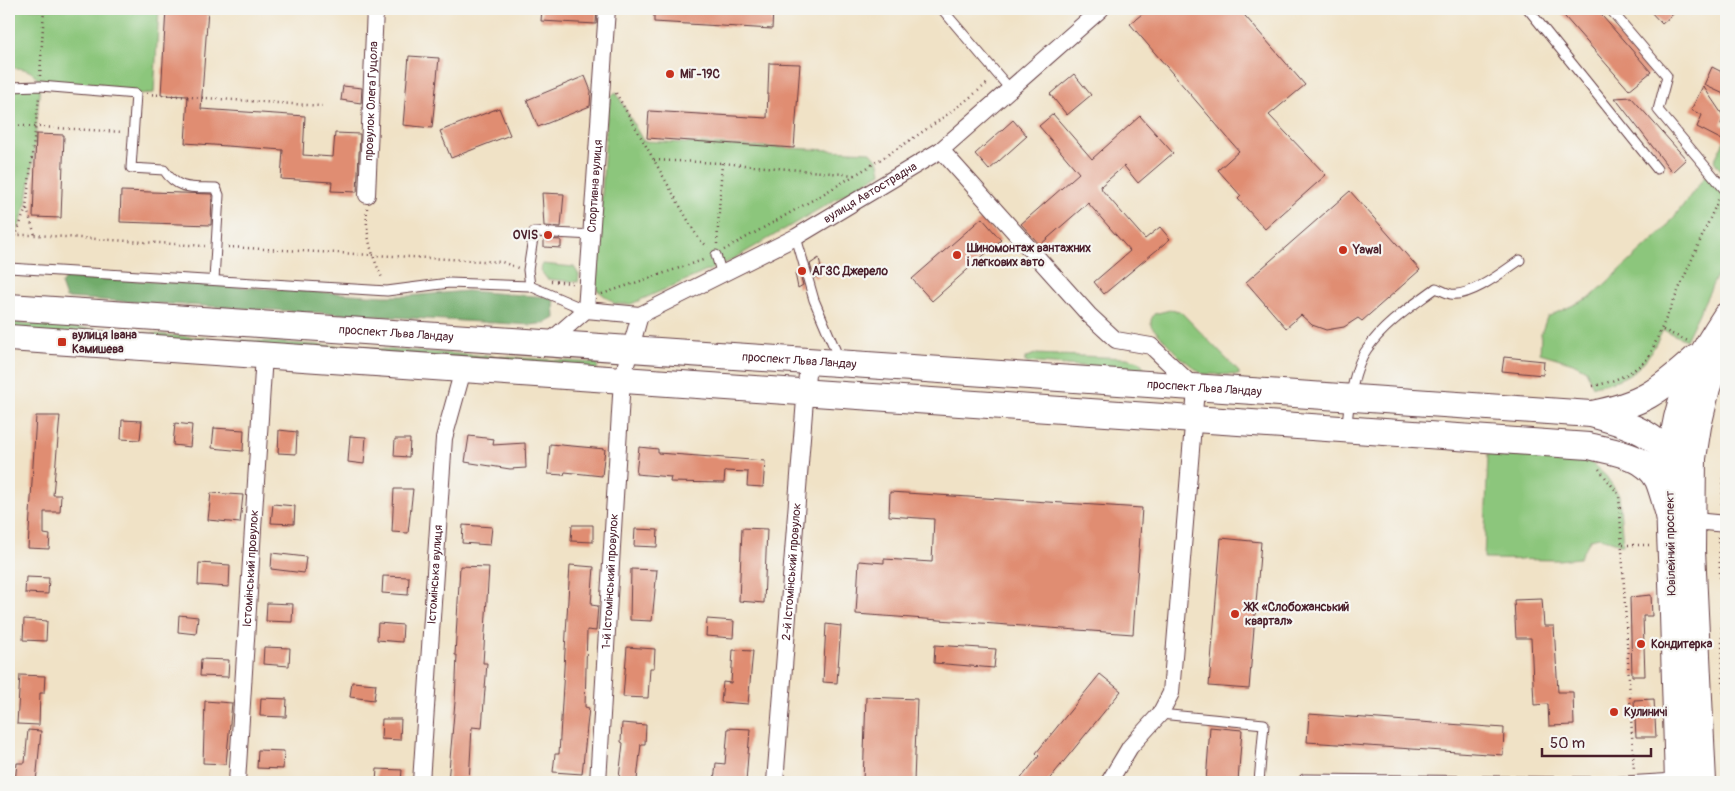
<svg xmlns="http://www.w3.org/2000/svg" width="1735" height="791" viewBox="0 0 1735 791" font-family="Pangolin,sans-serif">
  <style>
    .green { fill: #8cc67b; stroke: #6b7253 }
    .forest { fill: #71ab6b; stroke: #5e654b }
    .building { fill: #e08d72 }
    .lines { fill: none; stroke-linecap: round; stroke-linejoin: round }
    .service-casing { stroke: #633c42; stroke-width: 11 }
    .minor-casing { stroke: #633c42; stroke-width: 18 }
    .primary-casing { stroke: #633c42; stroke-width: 28 }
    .path { stroke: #633c42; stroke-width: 2.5; stroke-dasharray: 1 4; stroke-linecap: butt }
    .service { stroke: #fff; stroke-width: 9 }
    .minor { stroke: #fff; stroke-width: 16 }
    .primary { stroke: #fff; stroke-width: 26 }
    .poi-dot { fill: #c8321e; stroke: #f6f6f2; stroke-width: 2 }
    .labels { text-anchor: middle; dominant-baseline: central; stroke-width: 4.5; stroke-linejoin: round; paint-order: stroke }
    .poi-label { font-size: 12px; font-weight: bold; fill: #4a1f2b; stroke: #f6f6f2; text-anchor: start }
    .street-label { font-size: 12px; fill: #4a1f2b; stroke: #f6f6f2 }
  </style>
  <rect width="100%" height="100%" fill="#f6f6f2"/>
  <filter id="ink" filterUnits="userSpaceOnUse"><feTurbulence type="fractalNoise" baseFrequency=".02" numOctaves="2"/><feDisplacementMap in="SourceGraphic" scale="10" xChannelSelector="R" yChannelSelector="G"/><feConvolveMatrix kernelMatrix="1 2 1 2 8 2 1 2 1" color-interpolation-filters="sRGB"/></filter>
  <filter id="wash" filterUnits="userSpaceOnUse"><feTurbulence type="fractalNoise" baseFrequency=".0096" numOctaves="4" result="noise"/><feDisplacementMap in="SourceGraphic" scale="20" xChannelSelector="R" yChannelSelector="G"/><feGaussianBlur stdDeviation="1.12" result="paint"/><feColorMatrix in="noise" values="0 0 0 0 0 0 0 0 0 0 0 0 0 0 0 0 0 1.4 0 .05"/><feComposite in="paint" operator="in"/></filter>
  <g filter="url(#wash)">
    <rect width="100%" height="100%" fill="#f0e2c6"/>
    <g class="green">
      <path d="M9,9H159L154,93L136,94L40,86C35,129 34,212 9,244V86L40,82C31,69 25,68 9,68Z"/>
      <polygon points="616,92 643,141 871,152 879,162 881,173 730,261 631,304 615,304 596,289 608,98"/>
      <polygon points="1726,137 1726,177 1714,161"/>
      <path d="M1709,171L1726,192V257L1686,340L1663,330C1646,365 1634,379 1593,386L1586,370L1573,363L1540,353L1541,334L1547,317L1591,297L1665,229Z"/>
      <polygon points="542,264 574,267 579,275 578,282 547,279 541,271"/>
      <polygon points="1170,310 1181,312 1239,372 1239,375 1202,374 1179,356 1151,326 1151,320 1154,314"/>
      <polygon points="9,322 179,336 598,363 597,370 9,331"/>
      <polygon points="1035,354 1127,358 1139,361 1147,371 1025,362 1025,358"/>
      <polygon points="1488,453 1588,460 1606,476 1619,495 1623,545 1599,537 1591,539 1579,558 1558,560 1484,559"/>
    </g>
    <polygon class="forest" points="67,276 383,296 409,296 467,291 548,297 554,301 555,318 546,323 531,325 66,298 61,284"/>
    <g id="blocks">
      <g class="building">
        <polygon points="166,9 208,9 201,109 305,116 303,155 333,157 335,133 360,134 357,192 331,191 332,182 281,179 283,150 185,143 188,96 161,95"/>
        <polygon points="542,9 597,9 596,24 541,21"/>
        <polygon points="654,9 773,9 772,29 654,22"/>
        <polygon points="1148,9 1239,9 1305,85 1269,115 1326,175 1265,229 1238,199 1241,196 1218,170 1239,151 1130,24"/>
        <polygon points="1558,9 1596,9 1651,72 1629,90"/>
        <polygon points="1648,9 1679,9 1662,24"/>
        <polygon points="409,56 439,58 432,128 403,125"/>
        <polygon points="769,63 800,64 794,148 647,138 649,111 767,118"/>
        <polygon points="1712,67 1726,74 1726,95 1704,85"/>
        <polygon points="1074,74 1091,95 1067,115 1050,94"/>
        <polygon points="585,76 591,91 590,106 538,127 527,100"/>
        <polygon points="343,86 362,88 361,103 341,100"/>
        <polygon points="1703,86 1724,117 1721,124 1726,127 1726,142 1697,127 1702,115 1691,110"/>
        <polygon points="1631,97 1686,159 1672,172 1615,98"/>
        <polygon points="499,108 510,135 451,158 440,131"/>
        <polygon points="1053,114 1092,159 1140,116 1173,153 1138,183 1124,166 1101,186 1102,190 1145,239 1160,227 1170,239 1104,294 1094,282 1130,251 1088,203 1040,245 1021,224 1079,173 1039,126"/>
        <polygon points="1013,120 1027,136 989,170 975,154"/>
        <polygon points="36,134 64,135 61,218 33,217"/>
        <polygon points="121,191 212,194 211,225 120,222"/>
        <polygon points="1350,191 1420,270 1362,321 1358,318 1344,327 1326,330 1312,325 1301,315 1286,328 1246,282"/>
        <polygon points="542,193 564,194 561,227 544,226"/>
        <polygon points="982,218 1001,240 932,301 912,279"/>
        <polygon points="544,239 561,240 561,248 544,247"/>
        <polygon points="819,258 822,274 814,278 810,264"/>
        <polygon points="799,271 803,285 798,288 795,273"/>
        <polygon points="1504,357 1544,361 1543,375 1502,371"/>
        <polygon points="36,416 60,416 53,495 61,495 60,512 44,512 44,534 50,535 49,549 28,548"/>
        <polygon points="122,420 142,421 140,440 121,439"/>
        <polygon points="175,423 192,425 190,447 173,445"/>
        <polygon points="214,428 244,430 243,451 212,448"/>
        <polygon points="279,430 297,432 296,454 278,453"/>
        <polygon points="350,436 366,437 364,464 348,462"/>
        <polygon points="469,436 494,439 493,445 525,443 526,468 510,469 465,462"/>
        <polygon points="395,439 410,439 409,457 394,456"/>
        <polygon points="550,444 605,449 602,476 565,472 564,475 548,474"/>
        <polygon points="639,447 658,449 658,453 765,461 763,487 747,486 748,472 725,471 724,483 670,482 671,477 636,474"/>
        <polygon points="394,489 413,489 408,533 392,532"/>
        <polygon points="890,492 1142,508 1133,634 856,614 859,561 884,563 884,559 932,562 934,519 889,516"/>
        <polygon points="211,493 243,495 240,523 208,520"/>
        <polygon points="273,504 295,506 294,524 271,523"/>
        <polygon points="463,525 492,527 490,545 462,543"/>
        <polygon points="572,525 593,525 593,542 571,541"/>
        <polygon points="742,528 767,529 764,603 739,601"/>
        <polygon points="635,529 658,530 657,547 634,546"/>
        <polygon points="1221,538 1261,542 1249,689 1209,686"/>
        <polygon points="272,553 306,557 304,573 271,569"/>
        <polygon points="199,563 230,565 229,587 198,585"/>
        <polygon points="570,565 594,567 591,605 598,606 596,631 587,630 585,707 589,708 582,774 553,772 555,754 559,754"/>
        <polygon points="460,566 489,567 483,663 487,663 482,728 472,727 469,782 448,782 455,702 457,655 455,655"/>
        <polygon points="631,569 657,570 652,621 630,620"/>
        <polygon points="383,576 409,577 408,595 382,593"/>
        <polygon points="26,577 49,578 48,594 25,593"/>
        <polygon points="1651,595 1652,616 1643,616 1645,676 1632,676 1630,597"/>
        <polygon points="1542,599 1544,626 1554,626 1558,692 1573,692 1574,725 1549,726 1548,704 1534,705 1531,638 1516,638 1514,600"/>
        <polygon points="267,603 293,604 292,622 266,621"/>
        <polygon points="179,615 198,617 196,634 178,632"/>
        <polygon points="24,619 47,621 46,641 23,640"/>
        <polygon points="707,619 734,621 733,638 706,636"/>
        <polygon points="378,623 403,625 402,642 377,640"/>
        <polygon points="826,624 841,626 837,683 823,682"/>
        <polygon points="935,645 996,649 994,668 934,663"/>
        <polygon points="264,647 290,648 289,666 263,664"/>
        <polygon points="627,647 655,649 654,668 650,668 648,698 623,697"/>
        <polygon points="733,650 753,651 748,704 721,702 723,682 731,683"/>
        <polygon points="201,659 229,660 228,677 200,676"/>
        <polygon points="1100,674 1121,691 1047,782 1018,782 1039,756 1036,753"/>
        <polygon points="20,675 45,676 44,693 40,693 39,725 17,724"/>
        <polygon points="352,682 376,684 374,700 350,697"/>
        <polygon points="866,697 917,699 914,782 863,782"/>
        <polygon points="261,698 287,699 286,717 260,716"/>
        <polygon points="1654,699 1656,737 1636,737 1634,700"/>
        <polygon points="205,701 232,703 226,764 203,763"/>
        <polygon points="1309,714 1504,728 1503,755 1307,742"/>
        <polygon points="382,719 401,719 400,740 381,739"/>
        <polygon points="622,723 646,725 645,744 641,744 637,780 619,778 623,743 621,742"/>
        <polygon points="1210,727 1242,730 1238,782 1206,782"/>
        <polygon points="728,728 750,729 746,782 714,782 716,763 725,764"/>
        <polygon points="28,730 41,731 36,782 15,782 17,763 25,763"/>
        <polygon points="258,750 284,751 283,769 257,768"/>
        <polygon points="377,769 402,770 401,782 376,782"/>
      </g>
    </g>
  </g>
  <g filter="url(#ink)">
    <use href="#blocks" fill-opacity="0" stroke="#633c42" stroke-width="1"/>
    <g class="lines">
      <defs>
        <g id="service">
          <polyline points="942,9 1010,89"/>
          <polyline points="1528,9 1657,169"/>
          <polyline points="1610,9 1667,76 1658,110 1726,191"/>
          <path d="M9,87L40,86L136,94L131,168L164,170C178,191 193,187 216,188L219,195L214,280"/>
          <polyline points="796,237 814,300 840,361"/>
          <polyline points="716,255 722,275"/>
          <polyline points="9,268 387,291 449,283 530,286 586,310"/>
          <polyline points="530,286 528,270 534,232 593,235"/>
          <path d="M1347,427C1348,406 1354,366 1367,349C1384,324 1412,306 1436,288C1441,290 1446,293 1451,294C1471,297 1504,271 1520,260"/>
          <polyline points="1160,714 1264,724 1259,782"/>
          <polyline points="1304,779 1606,782"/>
          <polyline points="1607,782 1676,778"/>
        </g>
        <g id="minor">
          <polyline points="941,150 1089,315 1116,340 1151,346 1196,389 1171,693 1160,714 1130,747 1109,782"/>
          <path id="s1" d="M367,195L375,9"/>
          <polyline points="586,310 640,315"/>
          <path id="s2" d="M547,344L586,310L607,9"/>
          <polyline points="1684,520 1726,524"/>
          <path id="s3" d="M237,782L264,355"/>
          <path id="s4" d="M421,782L444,438L463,370"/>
          <path id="s5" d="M598,782L622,379L640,315L796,237L941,150L1101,9"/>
          <path id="s6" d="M775,782L808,361"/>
        </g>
        <g id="primary">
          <path id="s7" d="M9,307L1591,414C1665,434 1673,447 1691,520"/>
          <path d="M9,338L1589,446C1613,452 1645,455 1658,480C1663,492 1666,506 1670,518"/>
          <path d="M1592,414C1643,404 1658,392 1696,358"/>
          <path d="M1678,782C1676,715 1674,648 1672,581C1670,527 1665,470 1677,418C1686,379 1705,348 1726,316"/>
          <polyline points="1703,782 1692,550 1693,458 1698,426 1707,388 1726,333"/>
        </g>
      </defs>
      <use href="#service" class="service-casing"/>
      <use href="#minor" class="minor-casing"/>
      <use href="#primary" class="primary-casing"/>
      <g class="path">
        <polyline points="40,76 44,9"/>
        <polyline points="616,93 698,238 708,247"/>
        <polyline points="147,94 322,106"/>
        <polyline points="9,125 122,132"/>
        <polyline points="654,160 722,163 854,175"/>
        <path d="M367,208C365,235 372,256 383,280"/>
        <polyline points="27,209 35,235"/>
        <polyline points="9,234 16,235 26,208 39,97"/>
        <polyline points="9,244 16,235 35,235 205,246"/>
        <polyline points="717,244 722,163"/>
        <polyline points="228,247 502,262 518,268"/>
        <path d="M724,250C816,198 908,149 989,82"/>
        <polyline points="551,281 572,283"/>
        <polyline points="602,294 706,259"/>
        <polyline points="1663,330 1688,341"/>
        <path d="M1593,386C1614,382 1634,373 1649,357L1719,198"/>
        <polyline points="1599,469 1619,495 1634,771"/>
        <polyline points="1721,509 1726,454"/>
        <polyline points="1719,537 1726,782"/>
        <polyline points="1623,545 1651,545"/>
      </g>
      <use href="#service" class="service"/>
      <use href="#minor" class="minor"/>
      <use href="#primary" class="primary"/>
    </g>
  </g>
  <g class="poi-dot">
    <circle cx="670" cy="74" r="5"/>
    <circle cx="548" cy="235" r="5"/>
    <circle cx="1343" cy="250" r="5"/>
    <circle cx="957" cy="255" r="5"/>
    <circle cx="802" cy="271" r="5"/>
    <rect x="57" y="337" width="10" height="10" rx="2.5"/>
    <circle cx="1235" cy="614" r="5"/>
    <circle cx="1641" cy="644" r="5"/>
    <circle cx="1614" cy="712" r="5"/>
  </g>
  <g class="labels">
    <g class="poi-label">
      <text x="680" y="74">МіГ-19С</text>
      <text x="538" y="235" text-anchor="end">OVIS</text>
      <text x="967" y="248">Шиномонтаж вантажних<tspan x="967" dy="14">і легкових авто</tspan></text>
      <text x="1353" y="250">Yawal</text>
      <text x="812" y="271">АГЗС Джерело</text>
      <text x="72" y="335">вулиця Івана<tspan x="72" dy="14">Камишева</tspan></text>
      <text x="1245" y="607">ЖК «Слобожанський<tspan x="1245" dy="14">квартал»</tspan></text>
      <text x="1651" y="644">Кондитерка</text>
      <text x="1624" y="712">Кулиничі</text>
    </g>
    <g class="street-label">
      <text stroke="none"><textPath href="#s1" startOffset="94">провулок Олега Гуцола</textPath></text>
      <text stroke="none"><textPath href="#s2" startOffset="176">Спортивна вулиця</textPath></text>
      <text stroke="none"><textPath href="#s5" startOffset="731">вулиця Автострадна</textPath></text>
      <text stroke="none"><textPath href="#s7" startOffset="388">проспект Льва Ландау</textPath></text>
      <text stroke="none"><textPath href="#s7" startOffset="792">проспект Льва Ландау</textPath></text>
      <text stroke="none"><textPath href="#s7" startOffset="1198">проспект Льва Ландау</textPath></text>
      <text transform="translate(1671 543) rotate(-91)">Ювілейний проспект</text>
      <text stroke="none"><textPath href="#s3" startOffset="214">Істомінський провулок</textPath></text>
      <text stroke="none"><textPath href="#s6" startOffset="211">2-й Істомінський провулок</textPath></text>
      <text stroke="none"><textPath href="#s4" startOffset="208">Істомінська вулиця</textPath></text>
      <text stroke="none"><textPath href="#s5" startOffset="201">1-й Істомінський провулок</textPath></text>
    </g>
  </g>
  <rect width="1735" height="791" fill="none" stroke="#f6f6f2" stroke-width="30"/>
  <path d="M1542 748v8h109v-8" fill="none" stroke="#4a1f2b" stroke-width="2.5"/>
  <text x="1550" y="748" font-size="15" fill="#4a1f2b" stroke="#f6f6f2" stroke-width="4" paint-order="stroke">50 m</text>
</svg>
